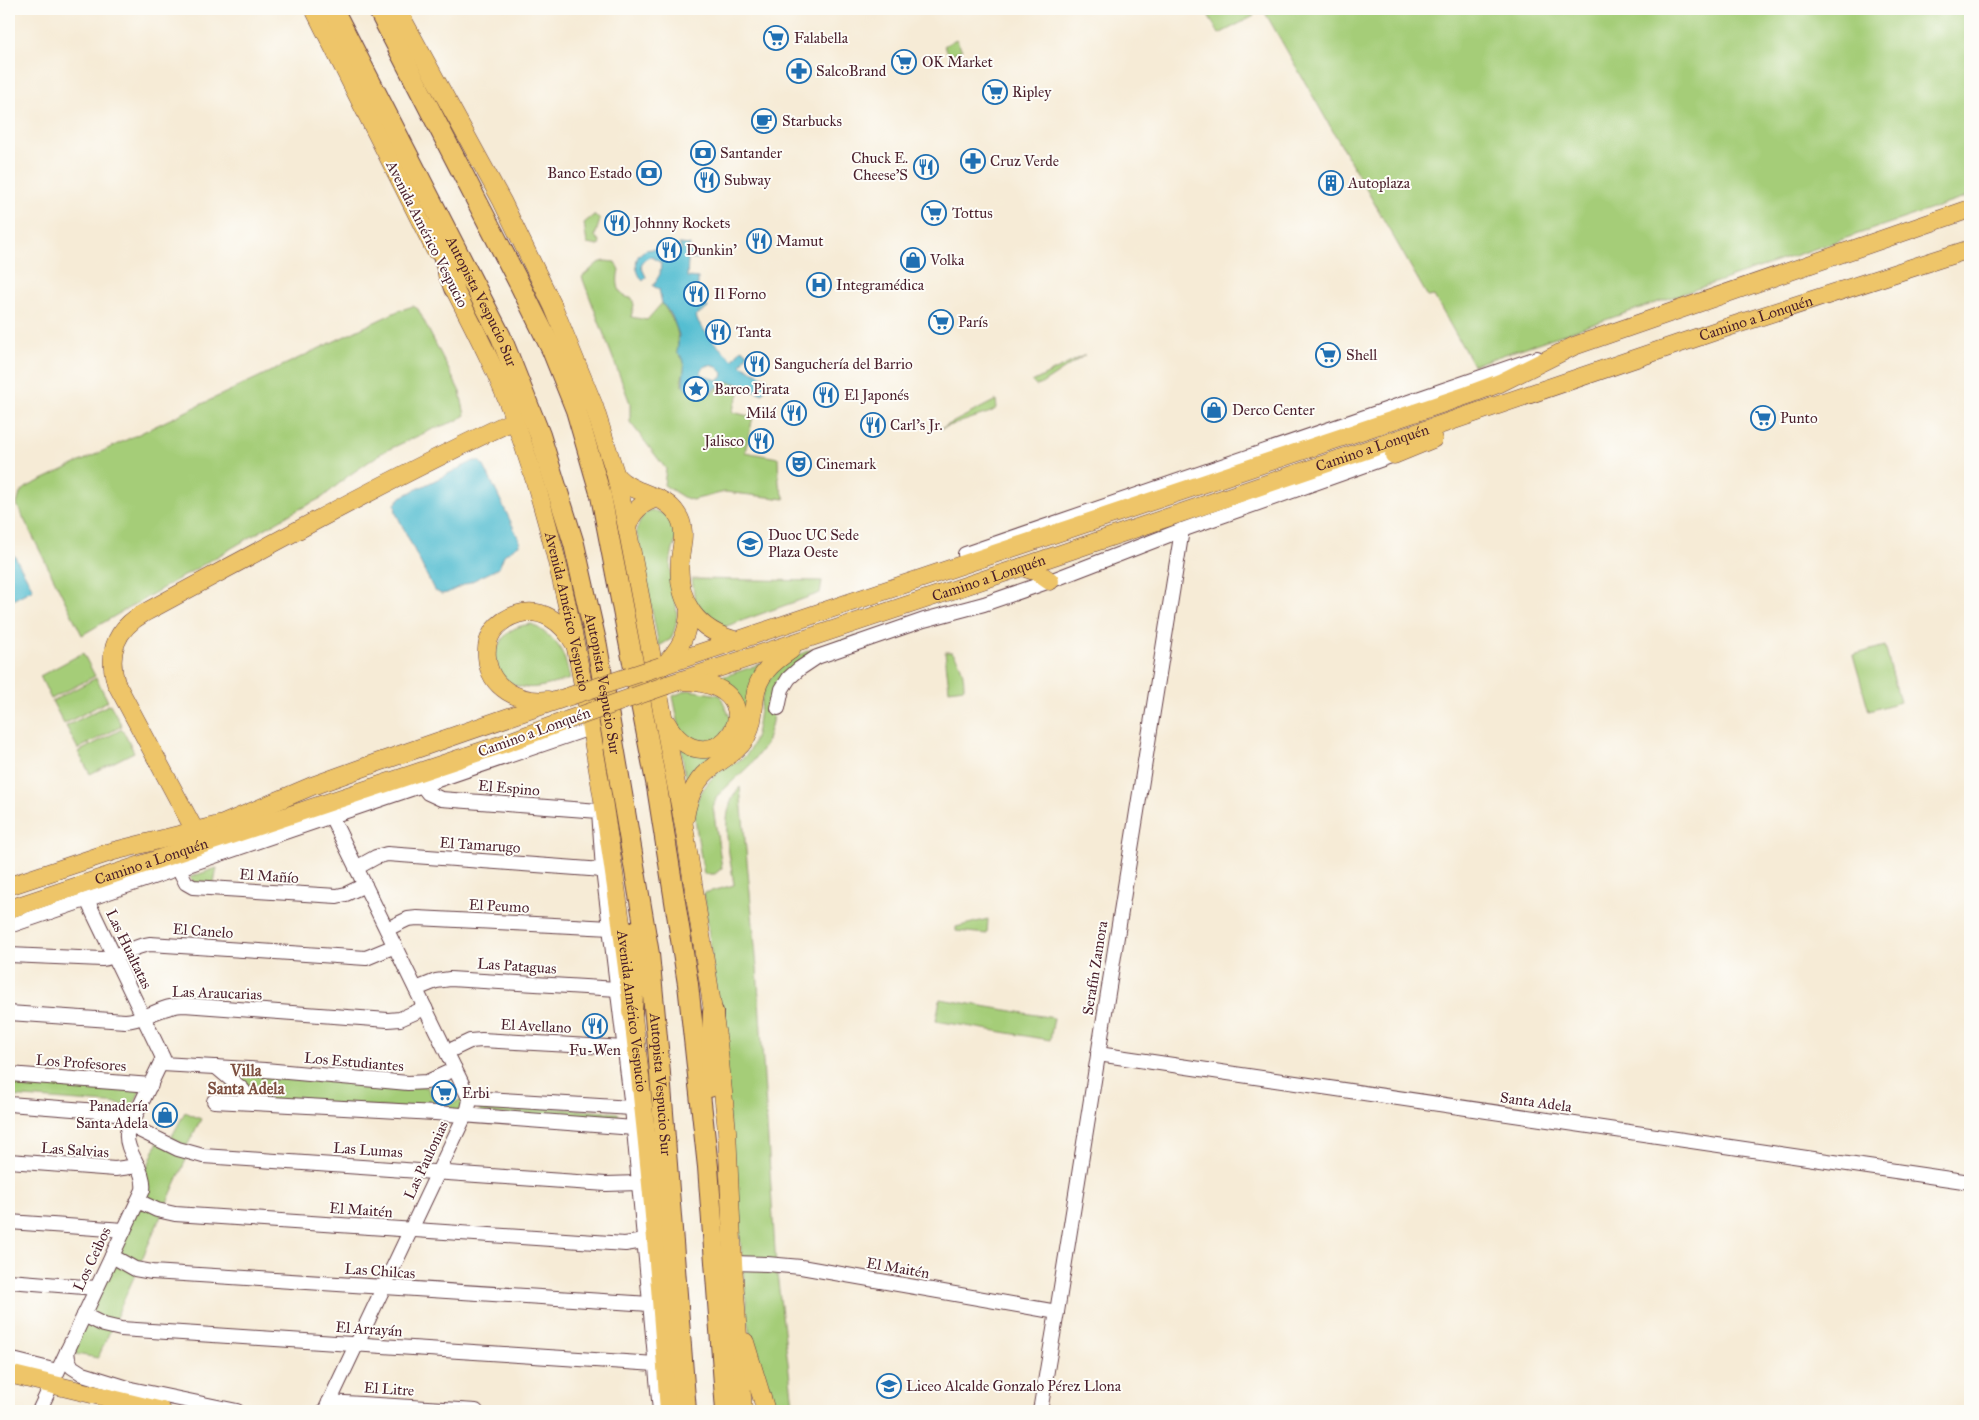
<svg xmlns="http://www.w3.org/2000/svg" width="1979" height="1420" viewBox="0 0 1979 1420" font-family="'IM FELL Great Primer',serif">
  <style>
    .green { fill: #a5cd78; stroke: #787652 }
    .water { fill: #55bed1; stroke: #506e7e; fill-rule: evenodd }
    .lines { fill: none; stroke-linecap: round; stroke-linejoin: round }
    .minor-casing { stroke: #643e45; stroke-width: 16 }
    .major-casing { stroke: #643e45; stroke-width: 19 }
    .highway-casing { stroke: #643e45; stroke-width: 22 }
    .minor { stroke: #fff; stroke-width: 14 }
    .major { stroke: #eec569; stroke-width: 18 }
    .highway { stroke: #eec569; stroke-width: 20 }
    .major-bridge-casing { stroke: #643e45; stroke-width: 19; stroke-linecap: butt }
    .major-bridge { stroke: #eec569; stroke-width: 18 }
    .labels { text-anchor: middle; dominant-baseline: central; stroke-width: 4; stroke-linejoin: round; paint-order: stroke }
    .poi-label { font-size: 15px; fill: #4a1f2b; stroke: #fdfcf7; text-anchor: start }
    .street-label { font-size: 15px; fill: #4a1f2b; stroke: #fdfcf7 }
    .neighbourhood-label { font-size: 16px; font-weight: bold; fill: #7e5041; stroke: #fdfcf7 }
  </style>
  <rect width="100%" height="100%" fill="#fdfcf7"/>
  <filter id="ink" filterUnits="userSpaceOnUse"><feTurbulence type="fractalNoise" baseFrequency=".02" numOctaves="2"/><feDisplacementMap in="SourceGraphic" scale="10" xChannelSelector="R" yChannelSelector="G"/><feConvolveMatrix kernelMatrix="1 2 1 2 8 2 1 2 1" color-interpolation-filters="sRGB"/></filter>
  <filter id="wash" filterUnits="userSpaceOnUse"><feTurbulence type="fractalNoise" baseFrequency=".0096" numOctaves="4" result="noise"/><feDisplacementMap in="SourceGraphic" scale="20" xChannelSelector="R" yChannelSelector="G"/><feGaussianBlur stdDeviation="1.12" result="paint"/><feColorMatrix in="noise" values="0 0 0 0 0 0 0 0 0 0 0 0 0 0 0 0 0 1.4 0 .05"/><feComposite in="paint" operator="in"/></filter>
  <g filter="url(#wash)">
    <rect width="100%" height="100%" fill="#f6ebd6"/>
    <g class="green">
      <polygon points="1205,9 1250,9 1254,16 1219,34"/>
      <polygon points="1263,9 1970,9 1970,196 1473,365 1434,296 1428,297"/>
      <polygon points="956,39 962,50 950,55 944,46"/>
      <polygon points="594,215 600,220 595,236 600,242 599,246 587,244 584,223"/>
      <path d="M605,261L615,262L619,270C616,281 617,298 632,298L634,305L631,317L647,320L662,303C674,321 681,329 677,353C694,366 676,377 684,387C686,391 694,394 697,397C702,395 709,395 713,392C727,382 724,379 742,386L732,412L753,417L745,452L778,458L779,484L785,499L725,492L692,500L683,497L664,485L666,469L630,422V403L582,277L598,263Z"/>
      <polygon points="413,306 418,309 460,392 465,415 456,421 433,429 383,452 348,476 323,497 292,513 82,635 17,505 20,493 27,487 398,311"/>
      <polygon points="1085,355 1040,385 1036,386 1032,382"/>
      <polygon points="996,400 997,408 991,412 940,429"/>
      <path d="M651,510C660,512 670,515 674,523C680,534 673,547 671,558C668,580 680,602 676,624C675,629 673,634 671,639L659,646L636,530L643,515Z"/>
      <polygon points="692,579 822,581 820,593 724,627 714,624 696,610"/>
      <path d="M532,624C559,641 563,648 570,679C551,684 522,696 504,678C499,673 497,664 494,657C501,636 510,626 532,624Z"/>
      <path d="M857,636L797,663L774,698L772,722L766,744L751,764L717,796L713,807L722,868L715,874H704C702,862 693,815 695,807C698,795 706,784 715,775C724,766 739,763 747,754C758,739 758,720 761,703C767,655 820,647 857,636Z"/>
      <polygon points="1885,646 1900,702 1869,711 1853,655"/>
      <path d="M945,652H952C962,663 964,674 964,688L949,690Z"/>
      <polygon points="83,653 95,676 51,699 40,676"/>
      <path d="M767,662L753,686L748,721L743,736L732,749L701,769L689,786L687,785L681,749L683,748C693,750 704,755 714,753C735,747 749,720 739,699C734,689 725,685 716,679Z"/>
      <polygon points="96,678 108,701 64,724 52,701"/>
      <polygon points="688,690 720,695 731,719 719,739 694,741 680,730 673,696"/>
      <polygon points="110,704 122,726 78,749 66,726"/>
      <polygon points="122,729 134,752 90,774 78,752"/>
      <path d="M740,787L757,967L776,1266L794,1411H769L754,1355L747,1313L719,1019L704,893L734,885C730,854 717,812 740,787Z"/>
      <polygon points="217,868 214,883 194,883 190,877"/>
      <polygon points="988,919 987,934 956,931 956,927"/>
      <polygon points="940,999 1054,1018 1050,1040 936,1021"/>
      <polygon points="228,1074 427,1087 439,1110 464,1098 463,1112 222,1098 230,1082"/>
      <polygon points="10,1076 141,1089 131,1109 121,1104 9,1096"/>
      <polygon points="480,1102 618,1113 620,1121 480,1113"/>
      <polygon points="185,1112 201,1119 187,1146 171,1138"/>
      <polygon points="159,1139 189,1153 98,1358 70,1353"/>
    </g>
    <g class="water">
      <path d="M679,244L690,245L689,251L698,253V259H688L687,277L698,278V285L689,289L692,307L705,303L708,308L695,316C705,334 717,346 733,360L741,349L748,353L741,365L768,379L763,394C753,391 741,383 730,382C715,381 705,409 687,390C676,379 693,363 677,353L679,335L672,316L662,303L659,289L653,286L660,274L661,263L652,257C646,258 643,260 641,266L646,277L643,281C636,273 632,257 644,251C647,249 653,249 657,249L666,259L672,258L677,252L682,250ZM709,365L717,367L723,373L722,378L717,380L701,374L702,368Z"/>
      <polygon points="474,461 479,461 484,466 519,539 520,544 504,555 499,568 447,593 441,594 434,590 396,513 395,504 401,497"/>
      <polygon points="14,555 33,589 9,602 9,592 11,591 9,587 9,558"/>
    </g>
  </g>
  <g filter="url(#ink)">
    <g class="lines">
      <defs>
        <g id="minor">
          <polyline points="965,554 1537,358"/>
          <polyline points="778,708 782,689 789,678 799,669 817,657 924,620 984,604 1050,581 1182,530 1394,455"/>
          <polyline points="422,785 428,793 441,799 599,811 603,870 632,1108 660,1411"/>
          <polyline points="356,868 376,857 387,854 603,870"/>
          <polyline points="179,869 186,883 193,887 337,896 346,894 365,885"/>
          <polyline points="9,926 590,728"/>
          <polyline points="387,929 408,919 417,918 611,928"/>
          <path d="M9,955L102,959C119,957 133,946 150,944L366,958L395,946"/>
          <polyline points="416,989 436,981 450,979 618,989"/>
          <path d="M9,1013L125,1021C146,1020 162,1005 184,1005L388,1020L400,1019L425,1008"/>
          <polyline points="447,1052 470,1041 482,1040 625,1048"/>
          <polyline points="1098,1054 1970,1182"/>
          <polyline points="162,1064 265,1070 408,1083 427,1082 455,1069"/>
          <polyline points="216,1067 242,1089 253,1103"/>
          <polyline points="9,1074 151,1085"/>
          <polyline points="470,1098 632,1108"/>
          <polyline points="214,1101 435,1113 634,1128"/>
          <polyline points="9,1104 111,1112 134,1119"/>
          <polyline points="131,1126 178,1149 203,1156 606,1184 639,1183"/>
          <polyline points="9,1161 115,1169 138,1166"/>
          <polyline points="138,1201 157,1210 175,1214 625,1244 644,1241"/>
          <polyline points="9,1222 124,1230"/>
          <polyline points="112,1256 135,1269 152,1272 650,1304"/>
          <polyline points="733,1263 767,1264 801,1267 1057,1312"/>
          <polyline points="9,1281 96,1288"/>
          <polyline points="84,1315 104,1325 121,1329 656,1364"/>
          <polyline points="67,1351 68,1359 72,1367 83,1374 131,1389 237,1411"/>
          <polyline points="9,1359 57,1371"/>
          <polyline points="329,1402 476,1411"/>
          <path d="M39,1411L143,1190C146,1169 125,1153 127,1133L163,1058L87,900"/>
          <polyline points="325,1411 468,1109 470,1100 331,816"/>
          <polyline points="1040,1411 1057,1312 1182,530"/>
        </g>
        <g id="major">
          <polyline points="314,9 435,250"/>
          <polyline points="397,9 502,201 553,306 594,406 616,476 627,527 684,826 718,1043 727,1131 733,1263 743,1411"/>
          <path id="s1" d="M447,275C472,324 498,372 516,424C560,546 582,673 603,800C635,1003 656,1207 669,1411"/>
          <polyline points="1394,455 1433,439"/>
          <path d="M616,476C635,496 664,493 677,514C687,528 682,543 680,559C676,602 697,631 738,641"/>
          <path d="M627,527C632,511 642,502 658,498"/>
          <polyline points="1022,567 1037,572 1050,581"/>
          <polyline points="661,666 1468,395 1500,383 1574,346 1970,209"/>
          <path d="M663,666C680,649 689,633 689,609"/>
          <path id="s2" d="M667,685L1022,567L1719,330L1970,249"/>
          <path d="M548,700C520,703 489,689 487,657C486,648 488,639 493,631C499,623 508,617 518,614C542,607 562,622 574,643"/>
          <path d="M666,722C711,800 790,686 684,681"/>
          <path d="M685,818C688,797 696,778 714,766C726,757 738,751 746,738C753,725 753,712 755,697C757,675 773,662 791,650"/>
          <path d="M202,844L116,683C107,652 116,629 144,613C267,547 389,479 515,420"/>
          <polyline points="9,886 114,851 223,824 312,786 376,763 564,698"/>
          <path id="s3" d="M9,909L503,744L568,720"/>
          <polyline points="745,1342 766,1411"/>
          <polyline points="9,1374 162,1411"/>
        </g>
        <g id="highway">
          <path id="s4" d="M333,9L501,337L540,435L574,544L597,646L649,954L658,1048L686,1411"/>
          <polyline points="378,9 520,285 552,350 576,410 601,496 657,787 688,984 708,1167 726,1411"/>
          <polyline points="434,230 454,288"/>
          <polyline points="632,1012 637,930"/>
          <polyline points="710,1087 713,1012"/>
        </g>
      </defs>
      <use href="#minor" class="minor-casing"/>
      <use href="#major" class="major-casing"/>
      <use href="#highway" class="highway-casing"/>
      <use href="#minor" class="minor"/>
      <use href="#major" class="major"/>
      <use href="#highway" class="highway"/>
      <defs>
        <g id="major-bridge">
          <polyline points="564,698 661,666"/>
          <polyline points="568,720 667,685"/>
        </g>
      </defs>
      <use href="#major-bridge" class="major-bridge-casing"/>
      <use href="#major-bridge" class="major-bridge"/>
    </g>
  </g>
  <defs>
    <symbol id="supermarket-ring" viewBox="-11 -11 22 22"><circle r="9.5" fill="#fdfcf7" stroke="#1f6fb2" stroke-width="1.5"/><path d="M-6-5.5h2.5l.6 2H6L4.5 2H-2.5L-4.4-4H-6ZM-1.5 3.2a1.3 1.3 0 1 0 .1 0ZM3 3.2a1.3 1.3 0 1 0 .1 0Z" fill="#1f6fb2"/></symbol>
    <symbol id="pharmacy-ring" viewBox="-11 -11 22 22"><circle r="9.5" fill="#fdfcf7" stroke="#1f6fb2" stroke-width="1.5"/><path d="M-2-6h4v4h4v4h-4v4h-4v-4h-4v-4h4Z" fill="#1f6fb2"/></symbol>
    <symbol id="cafe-ring" viewBox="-11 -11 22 22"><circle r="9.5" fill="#fdfcf7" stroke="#1f6fb2" stroke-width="1.5"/><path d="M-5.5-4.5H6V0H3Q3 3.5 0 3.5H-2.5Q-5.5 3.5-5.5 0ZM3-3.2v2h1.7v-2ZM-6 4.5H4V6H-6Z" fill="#1f6fb2"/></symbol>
    <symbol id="bank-ring" viewBox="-11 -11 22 22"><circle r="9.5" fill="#fdfcf7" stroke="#1f6fb2" stroke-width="1.5"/><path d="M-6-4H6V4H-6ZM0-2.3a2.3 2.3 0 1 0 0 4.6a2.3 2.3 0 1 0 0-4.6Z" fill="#1f6fb2"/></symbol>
    <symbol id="restaurant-ring" viewBox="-11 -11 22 22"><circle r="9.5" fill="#fdfcf7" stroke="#1f6fb2" stroke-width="1.5"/><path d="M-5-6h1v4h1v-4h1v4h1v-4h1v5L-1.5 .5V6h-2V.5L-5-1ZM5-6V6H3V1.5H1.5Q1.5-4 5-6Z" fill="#1f6fb2"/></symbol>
    <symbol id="building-ring" viewBox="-11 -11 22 22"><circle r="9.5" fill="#fdfcf7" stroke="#1f6fb2" stroke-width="1.5"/><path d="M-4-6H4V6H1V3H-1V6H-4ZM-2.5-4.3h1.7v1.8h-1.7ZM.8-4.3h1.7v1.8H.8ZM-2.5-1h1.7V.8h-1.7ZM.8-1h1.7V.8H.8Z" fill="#1f6fb2"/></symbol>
    <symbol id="shop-ring" viewBox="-11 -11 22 22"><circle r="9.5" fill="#fdfcf7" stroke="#1f6fb2" stroke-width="1.5"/><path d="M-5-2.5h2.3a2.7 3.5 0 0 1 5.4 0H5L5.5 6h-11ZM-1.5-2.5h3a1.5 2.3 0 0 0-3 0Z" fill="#1f6fb2"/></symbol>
    <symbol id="hospital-ring" viewBox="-11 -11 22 22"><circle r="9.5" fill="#fdfcf7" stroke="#1f6fb2" stroke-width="1.5"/><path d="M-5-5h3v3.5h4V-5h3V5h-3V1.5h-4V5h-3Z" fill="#1f6fb2"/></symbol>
    <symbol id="sight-ring" viewBox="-11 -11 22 22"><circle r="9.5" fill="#fdfcf7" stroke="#1f6fb2" stroke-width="1.5"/><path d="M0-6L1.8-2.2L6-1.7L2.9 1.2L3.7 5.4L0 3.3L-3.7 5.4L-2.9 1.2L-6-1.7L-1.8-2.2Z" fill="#1f6fb2"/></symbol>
    <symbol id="theatre-ring" viewBox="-11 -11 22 22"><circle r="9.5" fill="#fdfcf7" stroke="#1f6fb2" stroke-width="1.5"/><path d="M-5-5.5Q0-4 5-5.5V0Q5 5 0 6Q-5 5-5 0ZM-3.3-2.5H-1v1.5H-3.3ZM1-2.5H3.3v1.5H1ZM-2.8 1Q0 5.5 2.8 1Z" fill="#1f6fb2"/></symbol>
    <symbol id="university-ring" viewBox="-11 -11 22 22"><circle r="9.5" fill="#fdfcf7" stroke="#1f6fb2" stroke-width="1.5"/><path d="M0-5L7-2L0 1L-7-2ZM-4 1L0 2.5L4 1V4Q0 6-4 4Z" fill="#1f6fb2"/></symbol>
    <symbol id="school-ring" viewBox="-11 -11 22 22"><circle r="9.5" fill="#fdfcf7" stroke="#1f6fb2" stroke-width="1.5"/><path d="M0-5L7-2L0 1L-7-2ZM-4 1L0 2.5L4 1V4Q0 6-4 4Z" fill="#1f6fb2"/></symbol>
  </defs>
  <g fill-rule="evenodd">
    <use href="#supermarket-ring" x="762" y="24" width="28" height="28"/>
    <use href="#supermarket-ring" x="890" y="48" width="28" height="28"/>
    <use href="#pharmacy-ring" x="785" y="57" width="28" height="28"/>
    <use href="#supermarket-ring" x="981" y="78" width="28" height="28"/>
    <use href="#cafe-ring" x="750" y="107" width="28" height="28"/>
    <use href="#bank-ring" x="689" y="139" width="28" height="28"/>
    <use href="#pharmacy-ring" x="959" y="147" width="28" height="28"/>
    <use href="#restaurant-ring" x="912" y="153" width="28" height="28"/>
    <use href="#bank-ring" x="635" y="159" width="28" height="28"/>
    <use href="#restaurant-ring" x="693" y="166" width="28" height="28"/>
    <use href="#building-ring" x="1317" y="169" width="28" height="28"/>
    <use href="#supermarket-ring" x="920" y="199" width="28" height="28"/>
    <use href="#restaurant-ring" x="603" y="209" width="28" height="28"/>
    <use href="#restaurant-ring" x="745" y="227" width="28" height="28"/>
    <use href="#restaurant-ring" x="655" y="236" width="28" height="28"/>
    <use href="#shop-ring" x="899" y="246" width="28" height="28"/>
    <use href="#hospital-ring" x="805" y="271" width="28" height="28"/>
    <use href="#restaurant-ring" x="682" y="280" width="28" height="28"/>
    <use href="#supermarket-ring" x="927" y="308" width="28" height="28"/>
    <use href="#restaurant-ring" x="704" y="318" width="28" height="28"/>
    <use href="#supermarket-ring" x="1314" y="341" width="28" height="28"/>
    <use href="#restaurant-ring" x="743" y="350" width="28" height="28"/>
    <use href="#sight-ring" x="682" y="375" width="28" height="28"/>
    <use href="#restaurant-ring" x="812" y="381" width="28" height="28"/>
    <use href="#shop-ring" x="1200" y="396" width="28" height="28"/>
    <use href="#restaurant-ring" x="780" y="399" width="28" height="28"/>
    <use href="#supermarket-ring" x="1749" y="404" width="28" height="28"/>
    <use href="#restaurant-ring" x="859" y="411" width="28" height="28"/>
    <use href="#restaurant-ring" x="747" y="427" width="28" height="28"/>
    <use href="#theatre-ring" x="785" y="450" width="28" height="28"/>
    <use href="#university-ring" x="736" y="530" width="28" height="28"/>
    <use href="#restaurant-ring" x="581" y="1012" width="28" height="28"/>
    <use href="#supermarket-ring" x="430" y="1079" width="28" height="28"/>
    <use href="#shop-ring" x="151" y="1101" width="28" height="28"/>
    <use href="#school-ring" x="875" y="1372" width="28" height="28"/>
  </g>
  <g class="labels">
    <g class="poi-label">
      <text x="794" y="38">Falabella</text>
      <text x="922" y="62">OK Market</text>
      <text x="816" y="71">SalcoBrand</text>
      <text x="1012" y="92">Ripley</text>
      <text x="782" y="121">Starbucks</text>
      <text x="720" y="153">Santander</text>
      <text x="908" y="158" text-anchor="end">Chuck E.<tspan x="908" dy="17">Cheese'S</tspan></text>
      <text x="990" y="161">Cruz Verde</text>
      <text x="632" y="173" text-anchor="end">Banco Estado</text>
      <text x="724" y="180">Subway</text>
      <text x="1348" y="183">Autoplaza</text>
      <text x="952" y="213">Tottus</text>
      <text x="634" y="223">Johnny Rockets</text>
      <text x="776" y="241">Mamut</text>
      <text x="686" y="250">Dunkin'</text>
      <text x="930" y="260">Volka</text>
      <text x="836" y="285">Integramédica</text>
      <text x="714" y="294">Il Forno</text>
      <text x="958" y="322">París</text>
      <text x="736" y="332">Tanta</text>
      <text x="1346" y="355">Shell</text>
      <text x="774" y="364">Sanguchería del Barrio</text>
      <text x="714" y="389">Barco Pirata</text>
      <text x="844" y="395">El Japonés</text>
      <text x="1232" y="410">Derco Center</text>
      <text x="776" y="413" text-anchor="end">Milá</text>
      <text x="1780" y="418">Punto</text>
      <text x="890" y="425">Carl's Jr.</text>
      <text x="744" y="441" text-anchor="end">Jalisco</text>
      <text x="816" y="464">Cinemark</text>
      <text x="768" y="535">Duoc UC Sede<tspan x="768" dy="17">Plaza Oeste</tspan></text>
      <text x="595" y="1050" text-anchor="middle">Fu-Wen</text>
      <text x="462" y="1093">Erbi</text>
      <text x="148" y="1106" text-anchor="end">Panadería<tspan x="148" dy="17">Santa Adela</tspan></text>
      <text x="906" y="1386">Liceo Alcalde Gonzalo Pérez Llona</text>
    </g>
    <g class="street-label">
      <text transform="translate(427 234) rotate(63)">Avenida Américo Vespucio</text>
      <text stroke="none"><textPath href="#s4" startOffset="328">Autopista Vespucio Sur</textPath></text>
      <text stroke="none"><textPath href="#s2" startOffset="1149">Camino a Lonquén</textPath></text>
      <text stroke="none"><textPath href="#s2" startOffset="744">Camino a Lonquén</textPath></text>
      <text stroke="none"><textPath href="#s2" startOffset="339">Camino a Lonquén</textPath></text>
      <text stroke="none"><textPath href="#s1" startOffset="359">Avenida Américo Vespucio</textPath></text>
      <text stroke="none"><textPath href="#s4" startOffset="731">Autopista Vespucio Sur</textPath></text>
      <text transform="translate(534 732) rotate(-20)">Camino a Lonquén</text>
      <text transform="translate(509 788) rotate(5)">El Espino</text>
      <text transform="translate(480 845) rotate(4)">El Tamarugo</text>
      <text stroke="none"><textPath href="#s3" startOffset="150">Camino a Lonquén</textPath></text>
      <text transform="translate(269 876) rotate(4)">El Mañío</text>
      <text transform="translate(499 906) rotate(3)">El Peumo</text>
      <text transform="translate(203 931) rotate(4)">El Canelo</text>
      <text transform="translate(129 949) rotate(64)">Las Hualtatas</text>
      <text transform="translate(517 966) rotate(4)">Las Pataguas</text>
      <text transform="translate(1095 968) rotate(-81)">Serafín Zamora</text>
      <text transform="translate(217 993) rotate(2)">Las Araucarias</text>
      <text stroke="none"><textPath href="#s1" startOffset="764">Avenida Américo Vespucio</textPath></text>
      <text transform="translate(536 1026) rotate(3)">El Avellano</text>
      <text transform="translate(354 1062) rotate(5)">Los Estudiantes</text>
      <text transform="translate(81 1063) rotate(4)">Los Profesores</text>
      <text stroke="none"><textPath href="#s4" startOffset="1136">Autopista Vespucio Sur</textPath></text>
      <text transform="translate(1536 1102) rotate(8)">Santa Adela</text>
      <text transform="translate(75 1150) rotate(4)">Las Salvias</text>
      <text transform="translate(368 1150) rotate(4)">Las Lumas</text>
      <text transform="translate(426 1160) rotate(-65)">Las Paulonias</text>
      <text transform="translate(361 1210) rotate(4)">El Maitén</text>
      <text transform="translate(92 1259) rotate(-65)">Los Ceibos</text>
      <text transform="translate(898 1268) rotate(10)">El Maitén</text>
      <text transform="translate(380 1271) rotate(4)">Las Chilcas</text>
      <text transform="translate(369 1329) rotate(4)">El Arrayán</text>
      <text transform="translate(389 1389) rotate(4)">El Litre</text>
    </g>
    <g class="neighbourhood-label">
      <text x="246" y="1070">Villa<tspan x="246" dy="18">Santa Adela</tspan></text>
    </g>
  </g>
  <rect width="1979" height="1420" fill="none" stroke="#fdfcf7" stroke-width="30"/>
</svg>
